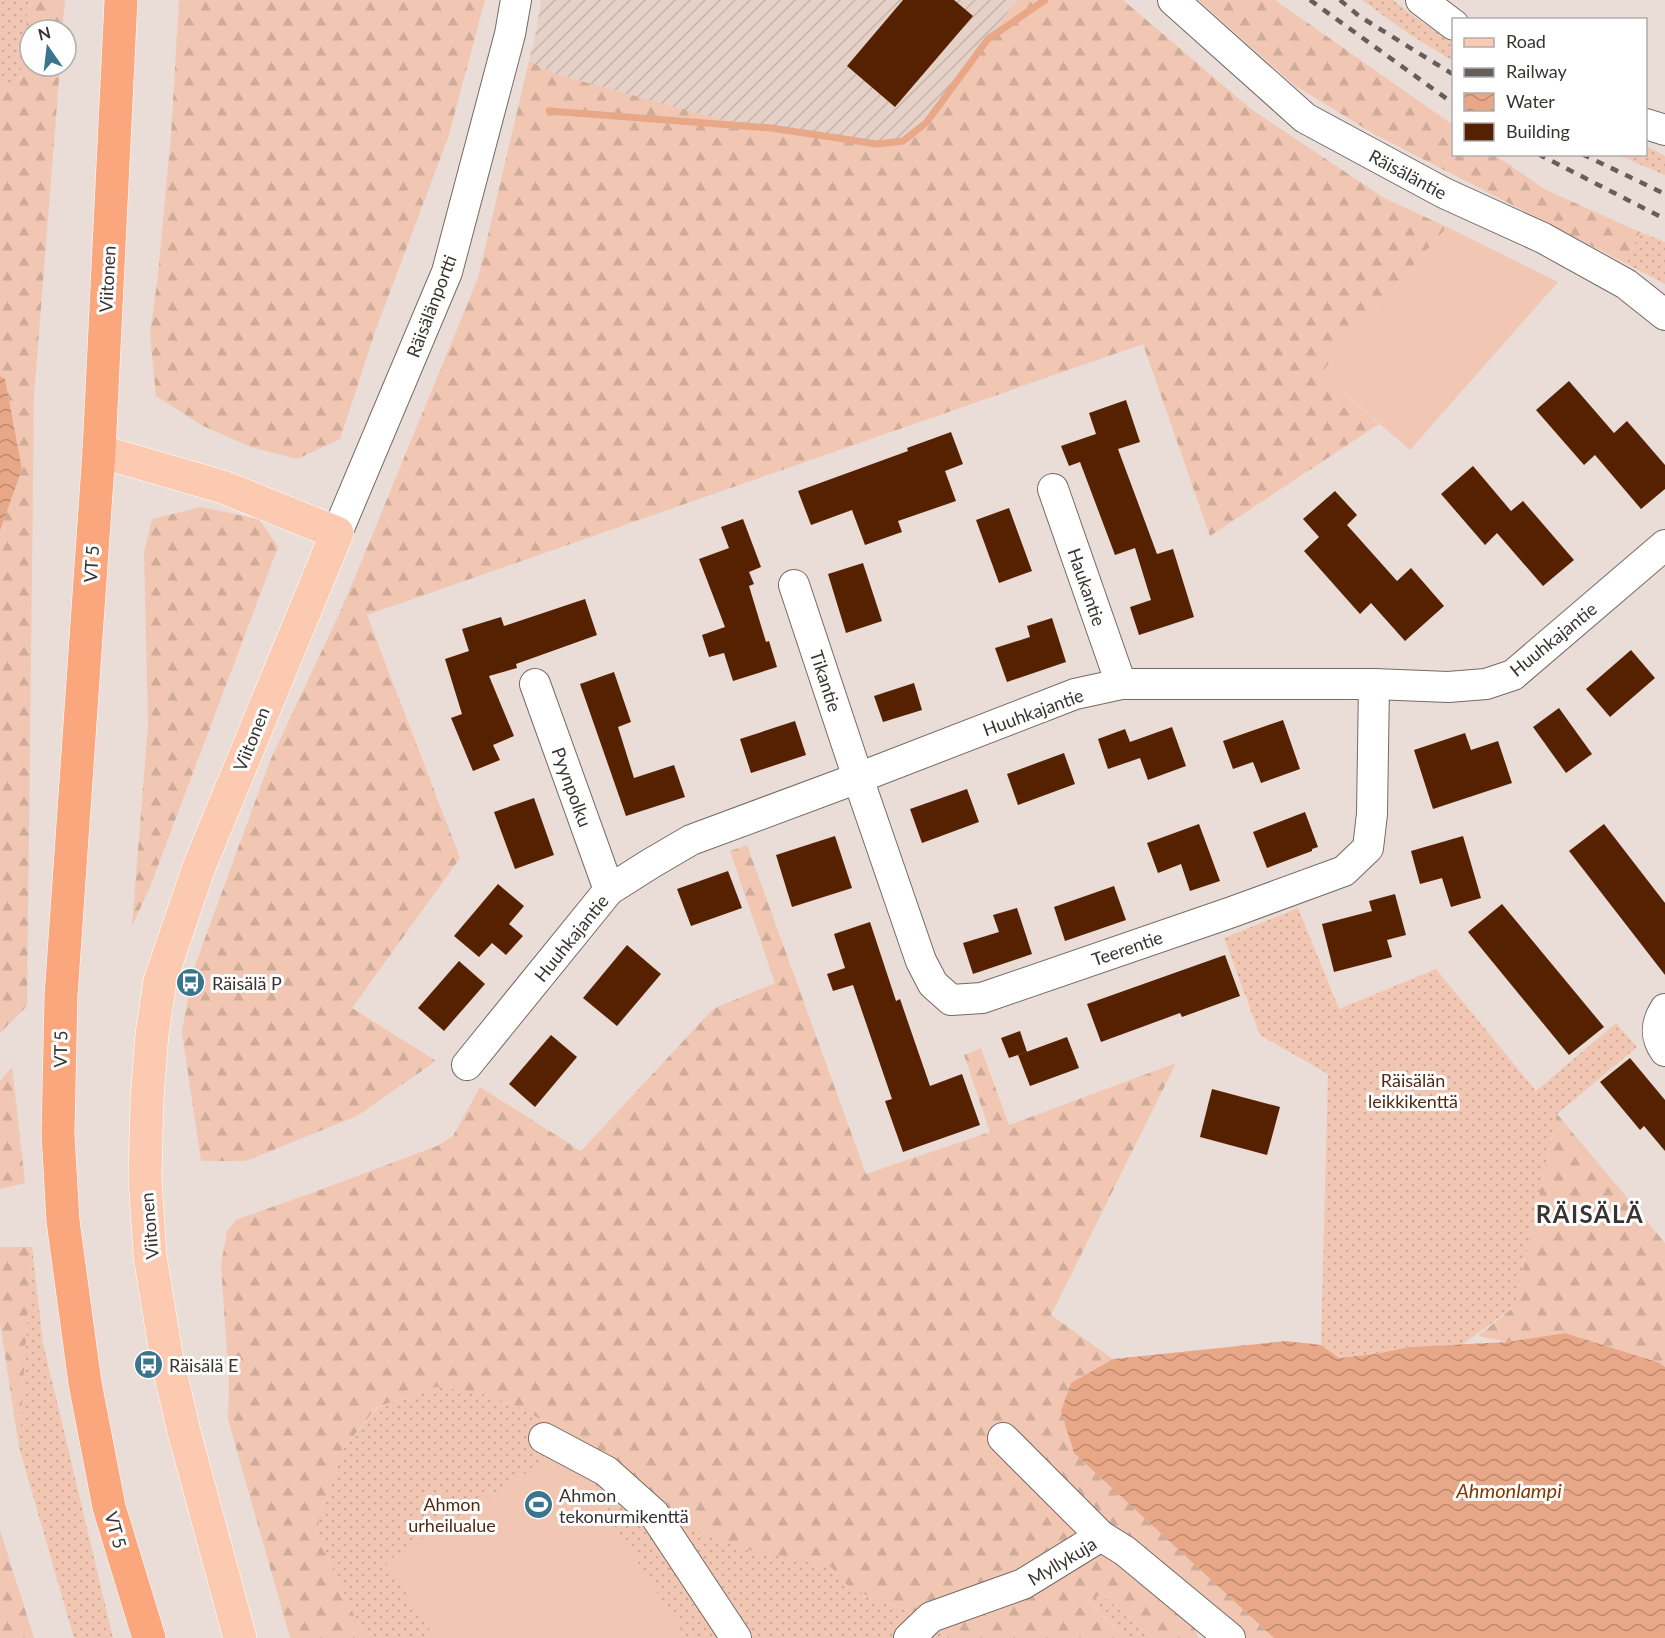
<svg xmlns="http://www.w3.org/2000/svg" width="1665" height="1638" viewBox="0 0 1665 1638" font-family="Lato,sans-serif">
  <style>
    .industrial { fill: url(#industrial-furrows) }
    .grass { fill: url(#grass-dots) }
    .forest { fill: url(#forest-firs) }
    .pitch { fill: #f1c7b3 }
    .water { fill: url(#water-waves) }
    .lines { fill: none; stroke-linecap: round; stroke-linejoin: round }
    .stream { stroke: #e8a888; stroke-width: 7 }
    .building { fill: #562100 }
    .minor-casing { stroke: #756a64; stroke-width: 32 }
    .major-casing { stroke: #fff; stroke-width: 34 }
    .highway-casing { stroke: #fff; stroke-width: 34 }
    .minor { stroke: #fff; stroke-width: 30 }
    .major { stroke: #fccab1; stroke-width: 33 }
    .highway { stroke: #faa77d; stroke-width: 33 }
    .rail { stroke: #655e5b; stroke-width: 4.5; stroke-dasharray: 8 8; stroke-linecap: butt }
    .labels { text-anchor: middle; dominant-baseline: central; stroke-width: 6; stroke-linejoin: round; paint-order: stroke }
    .street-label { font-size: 18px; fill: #383331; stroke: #fff }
    .poi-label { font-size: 18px; fill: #383331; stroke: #fff; text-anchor: start }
    .park-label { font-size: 18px; fill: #532912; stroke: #fff }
    .water-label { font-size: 20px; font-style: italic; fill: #833700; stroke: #fff }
    .district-label { font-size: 24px; font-weight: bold; letter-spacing: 1.5px; fill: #383331; stroke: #fff }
  </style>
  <defs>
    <pattern id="industrial-furrows" width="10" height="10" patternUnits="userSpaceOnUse" patternTransform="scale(1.5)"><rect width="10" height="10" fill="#e5d1c7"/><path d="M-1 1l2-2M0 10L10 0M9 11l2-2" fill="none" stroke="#c5b4ab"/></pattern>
    <pattern id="grass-dots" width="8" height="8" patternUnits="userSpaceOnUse" patternTransform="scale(1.5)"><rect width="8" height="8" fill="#f1c7b3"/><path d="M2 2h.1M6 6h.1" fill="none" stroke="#cfab9a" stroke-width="1.8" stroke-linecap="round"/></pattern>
    <pattern id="forest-firs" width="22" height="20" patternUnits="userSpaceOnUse" patternTransform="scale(1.5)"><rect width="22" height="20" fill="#f1c7b3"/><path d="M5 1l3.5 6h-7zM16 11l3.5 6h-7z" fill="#cfab9a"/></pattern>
    <pattern id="water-waves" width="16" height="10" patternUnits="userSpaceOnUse" patternTransform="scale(1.5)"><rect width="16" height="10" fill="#e8a888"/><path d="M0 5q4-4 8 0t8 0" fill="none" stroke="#bd8970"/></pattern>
  </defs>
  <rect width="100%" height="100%" fill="#eaddd7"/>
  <polygon class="industrial" points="541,0 1017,0 926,123 903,141 877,144 719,120 555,74 529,61 536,32"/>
  <g class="grass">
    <polygon points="0,0 29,0 20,84 0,83"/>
    <polygon points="1362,0 1393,0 1416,18 1453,43 1453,61 1409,34"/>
    <polygon points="1646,146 1665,156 1665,175 1618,155 1646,154"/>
    <polygon points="1640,232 1665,242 1665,284 1625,263"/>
    <polygon points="1298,908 1339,1009 1436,969 1536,1091 1616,1023 1637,1047 1557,1114 1515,1306 1463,1344 1409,1347 1375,1354 1339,1358 1321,1345 1328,1074 1260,1035 1224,938"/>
    <polygon points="32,1247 43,1343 113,1638 74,1638 19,1447"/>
    <polygon points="436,1387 478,1392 521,1408 576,1440 788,1557 831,1567 851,1588 890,1605 931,1617 947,1638 366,1638 354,1615 316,1532 342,1450 378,1407"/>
    <polygon points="1101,1594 1153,1638 1125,1638 1088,1601"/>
  </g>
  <g class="forest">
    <polygon points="29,0 65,0 62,30 30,30 30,66 60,66 34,396 27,1006 0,1033 0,531 22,469 5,379 0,376 0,83 20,83"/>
    <polygon points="179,0 485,0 448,138 376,329 340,439 297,459 251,447 203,426 156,396 150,334 158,275 171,135"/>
    <polygon points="1017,0 1123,0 1251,109 1384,198 1447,227 1321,373 1379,424 1210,536 1143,344 367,615 460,858 352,1008 436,1061 357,1116 246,1161 201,1161 182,1032 192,974 270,761 341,610 362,560 478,278 529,61 555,74 719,119 877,144 903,141 926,123"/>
    <polygon points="1198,0 1275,0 1453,125 1454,154 1495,155 1546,190 1640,232 1625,263 1374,134 1294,85"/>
    <polygon points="201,507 259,519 278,547 150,887 132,926 148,726 144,553 152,519"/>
    <polygon points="747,845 866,1174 990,1132 964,1055 981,1048 1009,1125 1176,1063 1051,1315 1113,1359 1071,1383 1074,1453 1274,1638 1230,1638 1189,1605 1195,1631 1199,1638 1153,1638 1101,1594 1088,1602 1125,1638 947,1638 931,1617 890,1605 850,1588 831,1567 739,1548 654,1514 576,1440 521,1408 478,1392 436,1387 377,1407 342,1450 316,1532 354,1615 366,1638 290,1638 228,1419 229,1383 221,1265 227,1231 236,1220 320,1190 437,1146 453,1136 480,1087 581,1151 713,1009 775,983 730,851"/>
    <polygon points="12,1067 25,1183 0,1189 0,1081"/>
    <polygon points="1557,1114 1665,1243 1665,1367 1660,1363 1565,1333 1507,1342 1478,1336 1515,1306"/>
    <polygon points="0,1247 32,1247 19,1447 0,1323"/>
    <polygon points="0,1530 34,1638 0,1638"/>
  </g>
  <g class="pitch">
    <polygon points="1447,227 1558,282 1410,450 1321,373"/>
    <polygon points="565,1448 686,1638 435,1638 386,1562"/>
  </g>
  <g class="water">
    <polygon points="0,376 5,379 22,469 0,531"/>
    <polygon points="1565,1333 1660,1363 1665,1367 1665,1638 1274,1638 1074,1453 1061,1411 1071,1383 1113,1359 1286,1341 1321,1345 1339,1358 1375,1354 1409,1347 1507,1342"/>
  </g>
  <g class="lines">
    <polyline class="stream" points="549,111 771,128 877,144 903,141 926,123 988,39 1045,0"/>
  </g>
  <g class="building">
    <polygon points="903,0 954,0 973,16 895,107 847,66"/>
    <polygon points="1569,381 1614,433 1627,421 1665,465 1665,489 1641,509 1595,455 1584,465 1536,410"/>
    <polygon points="1126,400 1140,442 1118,449 1157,554 1173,549 1194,617 1139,635 1130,607 1151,600 1135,548 1115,555 1080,462 1069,466 1061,446 1096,434 1089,413"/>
    <polygon points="951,432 963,464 945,471 956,501 898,521 902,532 865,545 852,510 811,525 798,491 908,451 907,448"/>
    <polygon points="1473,466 1511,511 1523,501 1574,560 1543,586 1497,533 1485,545 1441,494"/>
    <polygon points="1335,491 1357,515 1347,525 1397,581 1411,568 1444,606 1405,641 1371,603 1360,614 1304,551 1319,537 1303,519"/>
    <polygon points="1009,508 1032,571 999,583 976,520"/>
    <polygon points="743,519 761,567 749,572 754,584 749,586 766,642 769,641 777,667 733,681 724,653 709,657 702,635 725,627 699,559 729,548 721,527"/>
    <polygon points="863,563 882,621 846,633 828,574"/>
    <polygon points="585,599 597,635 516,664 517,668 489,676 514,736 493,745 500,760 473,771 451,718 462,714 445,659 469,651 462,629 501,617 504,626"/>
    <polygon points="1052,618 1066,662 1007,682 995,648 1030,637 1027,626"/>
    <polygon points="1631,650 1655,678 1610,717 1586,689"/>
    <polygon points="614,672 631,722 618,727 634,778 674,765 685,797 626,816 580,684"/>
    <polygon points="914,683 922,710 883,722 874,696"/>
    <polygon points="1559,708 1592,754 1566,773 1533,727"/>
    <polygon points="1283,720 1300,769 1261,783 1253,762 1233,769 1223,741"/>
    <polygon points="795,721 806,755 751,773 740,739"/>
    <polygon points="1172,727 1186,766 1148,780 1140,758 1108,769 1098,739 1125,729 1130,742"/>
    <polygon points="1465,733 1471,750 1498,741 1512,783 1433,809 1414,750"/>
    <polygon points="1064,753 1075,784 1018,805 1007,774"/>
    <polygon points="967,789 979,822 922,843 910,809"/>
    <polygon points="534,798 554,855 515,869 494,812"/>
    <polygon points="1305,812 1318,847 1312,849 1312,851 1267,868 1253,832"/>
    <polygon points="1199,824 1220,881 1190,891 1181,864 1158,873 1147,843"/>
    <polygon points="1604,824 1665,903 1665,975 1569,851"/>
    <polygon points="835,836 852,888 792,907 776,855"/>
    <polygon points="1463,836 1481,898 1451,907 1442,878 1420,884 1411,851"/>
    <polygon points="728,871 742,908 691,926 677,889"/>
    <polygon points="498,884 524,906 509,924 523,936 506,955 492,943 479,957 454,936"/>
    <polygon points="1114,886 1126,920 1065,941 1054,907"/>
    <polygon points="1395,894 1406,935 1387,940 1392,957 1334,972 1322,924 1372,911 1369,901"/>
    <polygon points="1502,904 1604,1027 1569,1055 1468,932"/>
    <polygon points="1017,908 1032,954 973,974 963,943 999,932 993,915"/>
    <polygon points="870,922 896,1001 900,999 930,1086 962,1074 980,1125 903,1152 885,1101 892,1099 853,985 833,991 827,974 845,968 834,934"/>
    <polygon points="627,945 661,974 617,1026 583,998"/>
    <polygon points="1225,955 1240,996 1182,1017 1180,1013 1101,1042 1087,1004"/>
    <polygon points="459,961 485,984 444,1031 418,1008"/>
    <polygon points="1020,1031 1027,1052 1009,1058 1001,1038"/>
    <polygon points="551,1035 577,1057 535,1107 509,1084"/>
    <polygon points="1067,1037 1079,1068 1030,1086 1018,1055"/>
    <polygon points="1630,1058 1665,1100 1665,1151 1644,1126 1640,1130 1600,1082"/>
    <polygon points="1212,1089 1280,1107 1267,1155 1200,1137"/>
  </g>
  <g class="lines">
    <defs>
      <g id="minor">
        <polyline points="1173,0 1305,118 1444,193 1543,238 1626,284 1665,315"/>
        <polyline points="1421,0 1454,25"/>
        <polyline points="1646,124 1665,130"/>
        <polyline points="1053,489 1121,684"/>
        <polyline points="337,533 447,272 510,34 516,0"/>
        <polyline points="794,585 858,778 921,961 933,984 951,1000 982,998 1232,912 1344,871 1368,848 1372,814 1374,684"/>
        <polyline points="535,684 609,890"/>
        <path d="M1665,1009C1656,1023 1655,1037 1665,1051"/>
        <polyline points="467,1065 609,890 650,864 691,840 858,778 1075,694 1121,684 1374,684 1448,687 1486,684 1513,675 1665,545"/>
        <polyline points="544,1438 606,1471 654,1514 736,1638"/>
        <polyline points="1003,1438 1101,1536 1125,1551 1230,1638"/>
        <polyline points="909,1638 931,1617 1023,1584 1101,1536"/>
      </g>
      <polyline id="major" points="99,451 223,487 337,533 199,867 160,981 152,1034 147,1098 145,1177 150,1256 166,1354 184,1432 240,1638"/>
      <polyline id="highway" points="121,0 99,451 61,996 58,1134 63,1221 85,1383 109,1507 149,1638"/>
    </defs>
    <use href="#minor" class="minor-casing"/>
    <use href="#major" class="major-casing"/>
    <use href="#highway" class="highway-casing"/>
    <use href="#minor" class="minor"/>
    <use href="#major" class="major"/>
    <use href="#highway" class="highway"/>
    <g class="rail">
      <polyline points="1310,0 1454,104"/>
      <polyline points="1340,0 1359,16 1454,75"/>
      <polyline points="1538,154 1665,219"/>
      <polyline points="1582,154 1665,194"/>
    </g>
  </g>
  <defs>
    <symbol id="bus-disc" viewBox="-11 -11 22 22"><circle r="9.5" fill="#3a758d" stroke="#fff"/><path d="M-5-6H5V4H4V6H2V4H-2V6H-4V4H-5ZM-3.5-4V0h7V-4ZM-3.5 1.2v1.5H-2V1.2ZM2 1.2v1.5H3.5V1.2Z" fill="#fff"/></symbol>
    <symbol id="stadium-disc" viewBox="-11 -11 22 22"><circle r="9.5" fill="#3a758d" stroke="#fff"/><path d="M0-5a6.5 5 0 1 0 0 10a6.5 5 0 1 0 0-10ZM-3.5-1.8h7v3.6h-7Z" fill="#fff"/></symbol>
  </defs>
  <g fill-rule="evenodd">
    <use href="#bus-disc" x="174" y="966" width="33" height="33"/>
    <use href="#bus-disc" x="132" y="1348" width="33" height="33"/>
    <use href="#stadium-disc" x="522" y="1488" width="33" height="33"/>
  </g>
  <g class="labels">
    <g class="street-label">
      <text transform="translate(1408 174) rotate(28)">Räisäläntie</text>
      <text transform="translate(107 279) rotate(-87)">Viitonen</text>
      <text transform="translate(431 306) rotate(-69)">Räisälänportti</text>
      <text transform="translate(91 564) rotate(-86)">VT 5</text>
      <text transform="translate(1087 587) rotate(71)">Haukantie</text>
      <text transform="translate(1553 639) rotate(-39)">Huuhkajantie</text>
      <text transform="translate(826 681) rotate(72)">Tikantie</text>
      <text transform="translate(1033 712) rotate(-20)">Huuhkajantie</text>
      <text transform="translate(251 739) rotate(-68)">Viitonen</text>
      <text transform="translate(572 787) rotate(70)">Pyynpolku</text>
      <text transform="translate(571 938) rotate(-51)">Huuhkajantie</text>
      <text transform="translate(1127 948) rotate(-19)">Teerentie</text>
      <text transform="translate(60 1049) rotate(-89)">VT 5</text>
      <text transform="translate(149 1226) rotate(-95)">Viitonen</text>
      <text transform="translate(116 1530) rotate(74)">VT 5</text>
      <text transform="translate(1062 1561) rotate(-31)">Myllykuja</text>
    </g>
    <g class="poi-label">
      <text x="212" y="983">Räisälä P</text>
      <text x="169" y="1365">Räisälä E</text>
      <text x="559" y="1495">Ahmon<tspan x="559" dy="21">tekonurmikenttä</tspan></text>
    </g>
    <g class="park-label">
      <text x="1413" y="1080">Räisälän<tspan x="1413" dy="21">leikkikenttä</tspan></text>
      <text x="452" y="1504">Ahmon<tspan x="452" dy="21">urheilualue</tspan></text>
    </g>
    <g class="water-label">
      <text x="1509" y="1490">Ahmonlampi</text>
    </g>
    <g class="district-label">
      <text x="1590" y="1213">RÄISÄLÄ</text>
    </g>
  </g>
  <rect x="1452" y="18" width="195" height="138" fill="#ffffff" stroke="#afadad" stroke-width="1.5"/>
  <rect x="1464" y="38" width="30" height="9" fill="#fccab1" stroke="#afadad" stroke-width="1.5"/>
  <text x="1506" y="48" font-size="18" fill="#383331">Road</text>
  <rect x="1464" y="68" width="30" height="9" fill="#655e5b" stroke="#afadad" stroke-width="1.5"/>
  <text x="1506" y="78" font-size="18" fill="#383331">Railway</text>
  <rect x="1464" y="93" width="30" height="18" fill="url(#water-waves)" stroke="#afadad" stroke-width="1.5"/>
  <text x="1506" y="108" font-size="18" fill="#383331">Water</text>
  <rect x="1464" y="123" width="30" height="18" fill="#562100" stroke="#afadad" stroke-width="1.5"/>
  <text x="1506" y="138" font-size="18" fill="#383331">Building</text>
  <g transform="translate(48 48) rotate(346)"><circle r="28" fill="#ffffff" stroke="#afadad" stroke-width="1.5"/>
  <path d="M0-4.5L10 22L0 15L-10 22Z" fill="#3a758d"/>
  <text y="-9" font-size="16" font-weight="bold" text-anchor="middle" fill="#383331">N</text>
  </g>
</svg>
